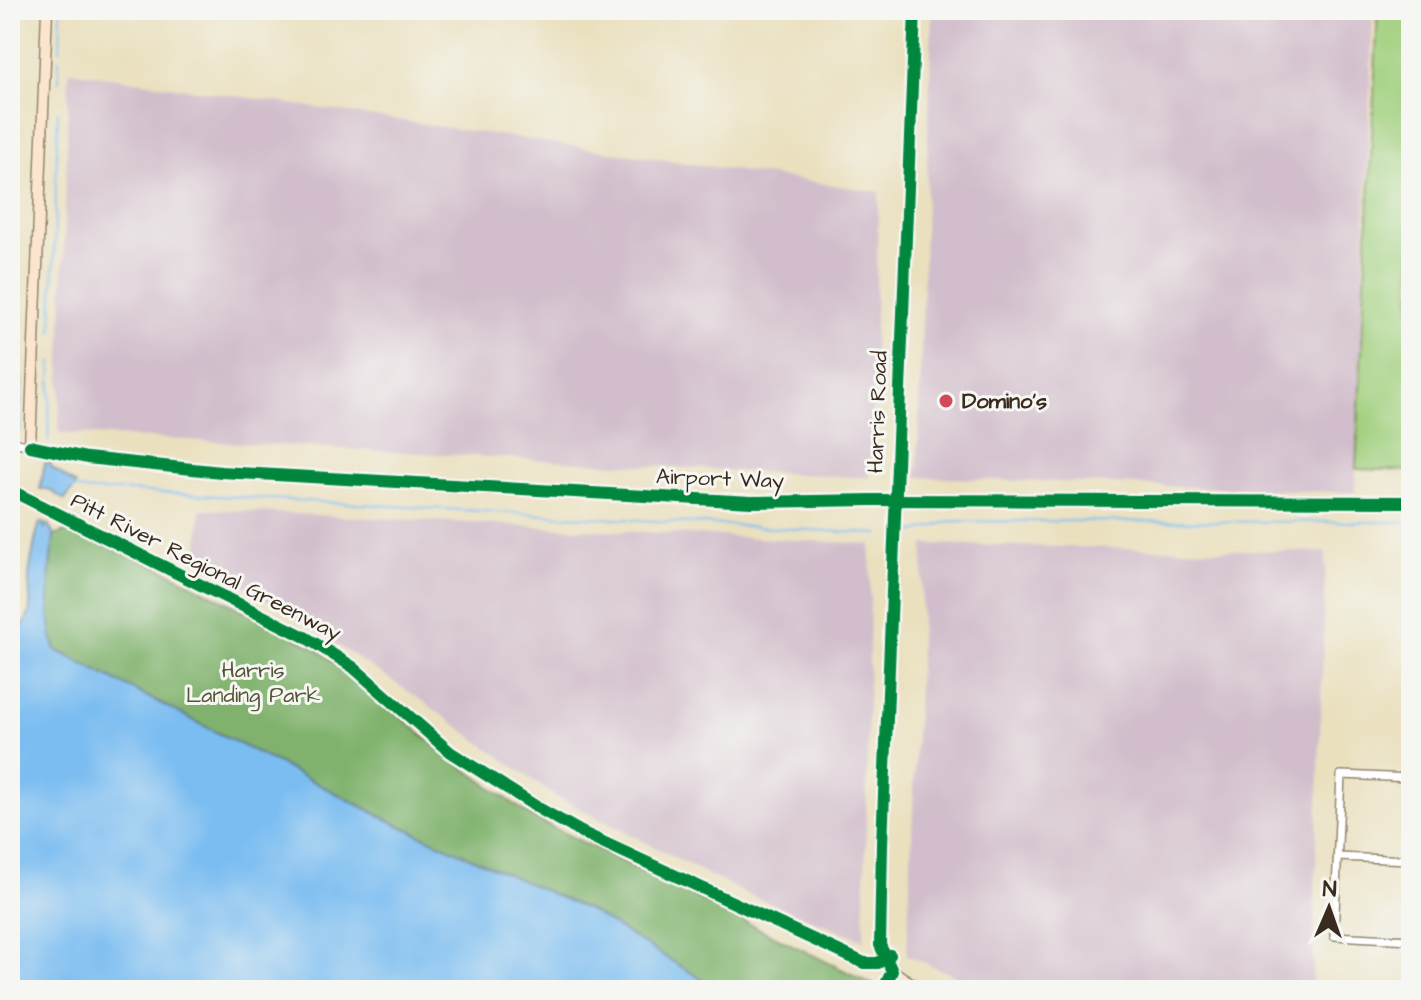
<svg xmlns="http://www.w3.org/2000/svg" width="1421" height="1000" viewBox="0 0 1421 1000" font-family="'Architects Daughter',sans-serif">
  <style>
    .industrial { fill: #d1bdcb }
    .green { fill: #a1d07e; stroke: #6e7d4e; stroke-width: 2 }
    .forest { fill: #80b26d; stroke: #5e6e46; stroke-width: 2 }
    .water { fill: #7cbdf1; stroke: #5c7488; stroke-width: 2 }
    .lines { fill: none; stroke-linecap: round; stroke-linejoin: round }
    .stream { stroke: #7cbdf1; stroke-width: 2 }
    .street-casing { stroke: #92856e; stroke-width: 10 }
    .secondary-casing { stroke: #92856e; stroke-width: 13 }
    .street { stroke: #fff; stroke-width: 7 }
    .secondary { stroke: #fbe5cf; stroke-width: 10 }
    .cycleway-casing { stroke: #f6f6f2; stroke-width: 17 }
    .cycleway { stroke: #00873e; stroke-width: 12 }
    .poi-dot { fill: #d1495b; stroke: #f6f6f2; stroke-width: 3 }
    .labels { text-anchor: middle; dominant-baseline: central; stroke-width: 6; stroke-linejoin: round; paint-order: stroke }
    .poi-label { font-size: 22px; font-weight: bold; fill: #3b2a1e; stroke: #f6f6f2; text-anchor: start }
    .street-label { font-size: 22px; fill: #3b2a1e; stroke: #f6f6f2 }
    .park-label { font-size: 22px; fill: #545436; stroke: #f6f6f2 }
  </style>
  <rect width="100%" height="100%" fill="#f6f6f2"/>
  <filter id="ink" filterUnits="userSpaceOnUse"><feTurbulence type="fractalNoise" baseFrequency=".0125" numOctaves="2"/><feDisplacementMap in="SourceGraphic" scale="16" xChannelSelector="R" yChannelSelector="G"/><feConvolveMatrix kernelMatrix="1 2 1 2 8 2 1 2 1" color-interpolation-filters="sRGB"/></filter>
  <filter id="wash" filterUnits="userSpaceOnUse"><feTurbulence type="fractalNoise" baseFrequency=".006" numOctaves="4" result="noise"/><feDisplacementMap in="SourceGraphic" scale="32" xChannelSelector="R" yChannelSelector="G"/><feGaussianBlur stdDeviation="1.8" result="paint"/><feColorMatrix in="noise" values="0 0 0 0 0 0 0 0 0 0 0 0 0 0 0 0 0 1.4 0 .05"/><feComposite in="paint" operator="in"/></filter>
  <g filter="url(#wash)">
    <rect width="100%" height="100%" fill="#eae0be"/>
    <g class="industrial">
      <polygon points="932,10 1373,10 1355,493 917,477"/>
      <polygon points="69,71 879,192 870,478 59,433"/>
      <polygon points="201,509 871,544 864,940 742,892 555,796 414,695 197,554"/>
      <polygon points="924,544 1326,552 1312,990 988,990 907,955"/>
    </g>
    <polygon class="green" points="1378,10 1411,10 1411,471 1356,469"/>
    <path class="forest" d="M69,530L165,570L316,648L363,684L441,751L533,818L884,990H719L590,911L396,824L56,650C44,621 49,567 54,536Z"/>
    <g class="water">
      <polygon points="45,463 51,463 51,467 76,485 65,500 48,489 40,489"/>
      <path d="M40,523H44V528L48,524L54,536C49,564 45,625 56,650L396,824L590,911L719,990H10V628L20,630C34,612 30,602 29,581C28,575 37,528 40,523Z"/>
    </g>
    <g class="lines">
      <g class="stream">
        <polyline points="60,50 61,10"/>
        <polyline points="59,83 59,59"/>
        <polyline points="10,313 14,321"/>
        <polyline points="52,332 58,112"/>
        <polyline points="20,431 22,378"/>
        <polyline points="10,435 11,435"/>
        <polyline points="48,440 52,362"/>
        <polyline points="70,488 93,491 132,491 880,534"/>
        <polyline points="905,535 951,521 1411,522"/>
      </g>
    </g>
  </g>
  <g filter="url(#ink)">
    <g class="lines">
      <defs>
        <g id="street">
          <polyline points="10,441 30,446"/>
          <polyline points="1411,778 1341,775 1334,936 1411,940"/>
          <polyline points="1337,857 1411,860"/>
        </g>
        <g id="secondary">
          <polyline points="47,10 30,446 87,458 221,472 751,502 872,500 1411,502"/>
          <path d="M915,10L896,459L880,930C881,967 894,974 924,990"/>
        </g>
      </defs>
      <use href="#street" class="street-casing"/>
      <use href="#secondary" class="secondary-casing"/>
      <use href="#street" class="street"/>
      <use href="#secondary" class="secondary"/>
      <defs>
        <g id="cycleway">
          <polyline points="30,446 87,458 221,472 751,502 872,500 1411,502"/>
          <polyline points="10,490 305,637 353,667 450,752 540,809 583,833 864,963 878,963 890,955"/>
          <polyline points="883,990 892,971 880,945 882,845 915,10"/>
        </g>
      </defs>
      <use href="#cycleway" class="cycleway-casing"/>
      <use href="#cycleway" class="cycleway"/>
    </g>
  </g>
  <circle class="poi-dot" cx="946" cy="401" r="8"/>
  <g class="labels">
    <g class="poi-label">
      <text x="962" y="401">Domino's</text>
    </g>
    <g class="street-label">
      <text transform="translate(878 412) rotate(-88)">Harris Road</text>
      <text transform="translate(720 479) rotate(2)">Airport Way</text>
      <text transform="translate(206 567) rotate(27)">Pitt River Regional Greenway</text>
    </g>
    <g class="park-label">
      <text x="253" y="670">Harris<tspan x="253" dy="25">Landing Park</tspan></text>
    </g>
  </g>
  <rect width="1421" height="1000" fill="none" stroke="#f6f6f2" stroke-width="40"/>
  <g transform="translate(1329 908) rotate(2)" stroke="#f6f6f2" stroke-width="6" paint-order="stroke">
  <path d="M0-6L14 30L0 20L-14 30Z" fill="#3b2a1e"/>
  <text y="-12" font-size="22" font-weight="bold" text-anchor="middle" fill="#3b2a1e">N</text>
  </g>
</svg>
